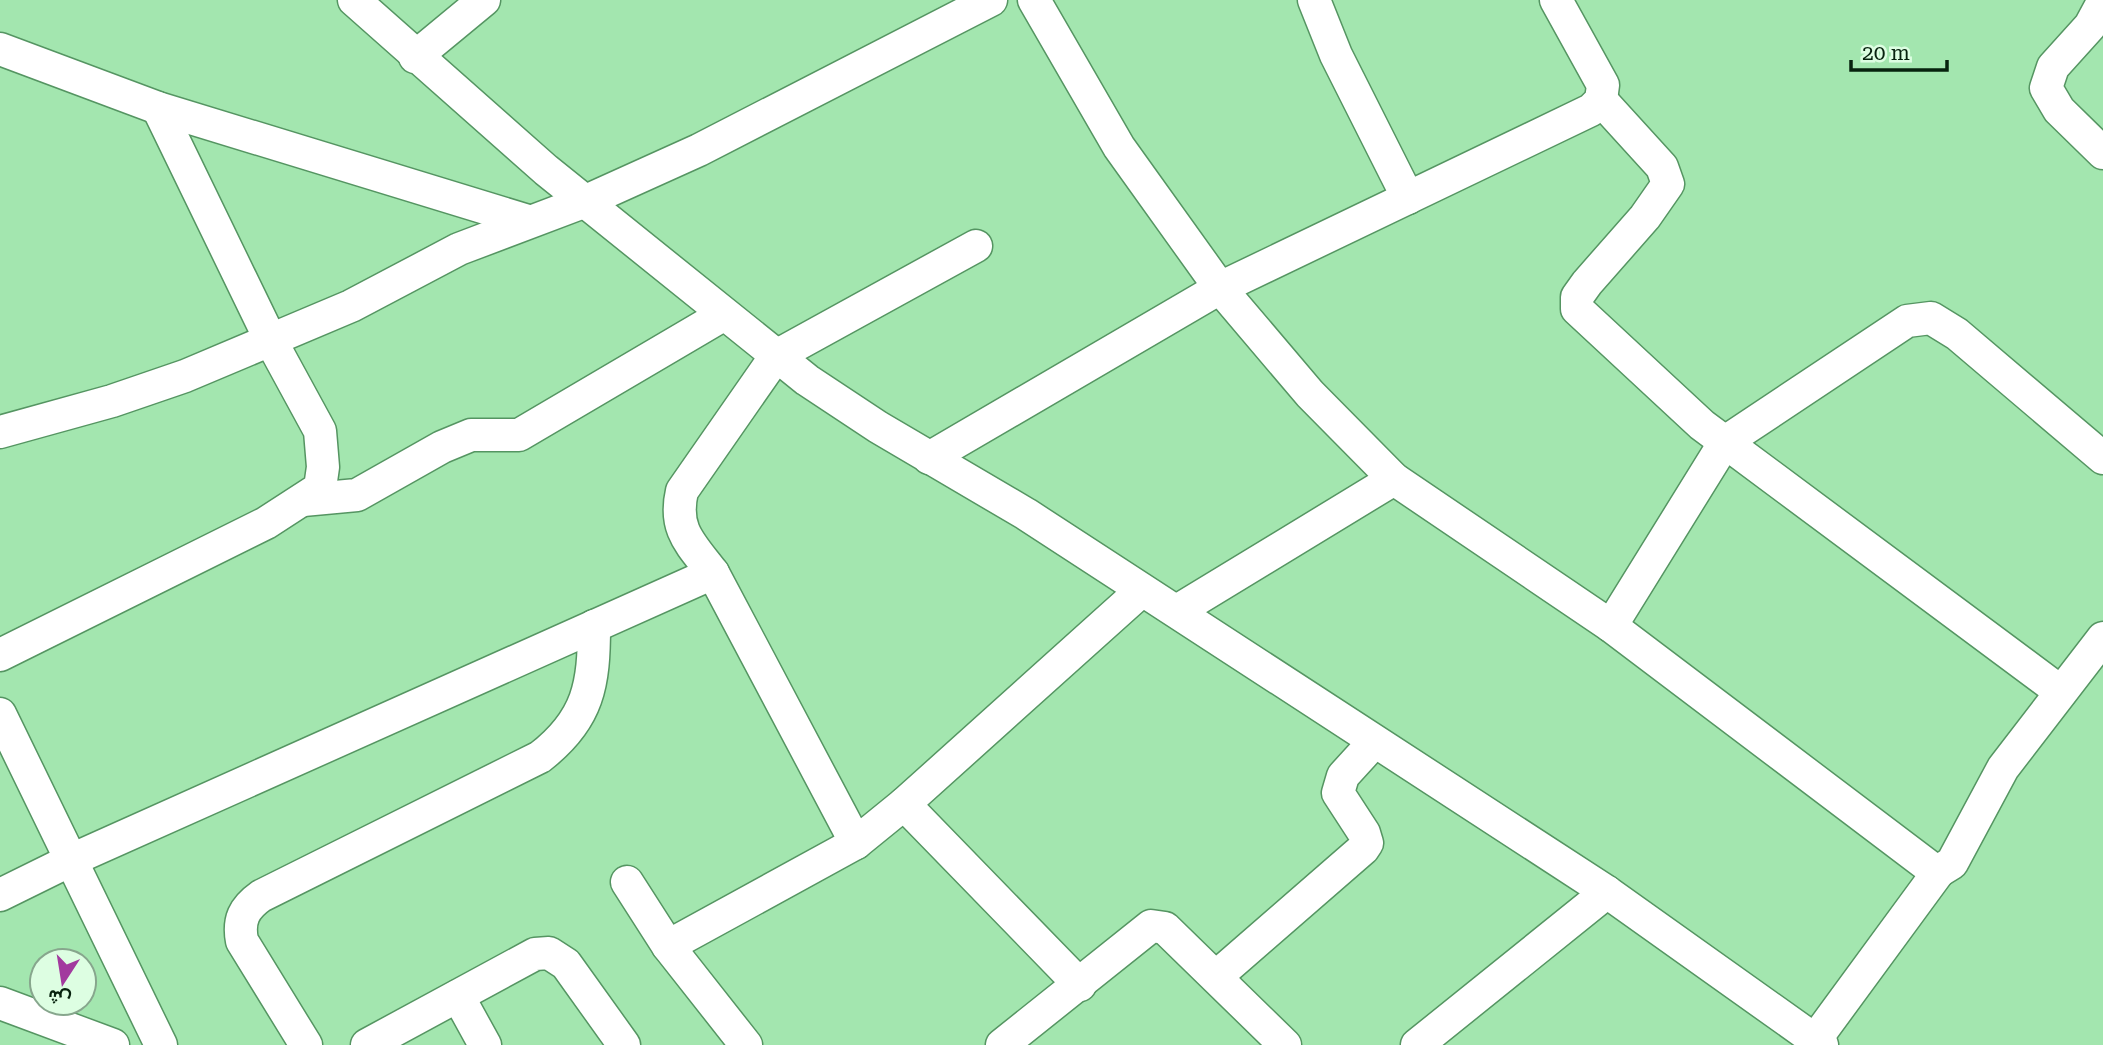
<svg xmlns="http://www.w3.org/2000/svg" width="2103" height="1045" viewBox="0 0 2103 1045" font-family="'Roboto Serif',Vazirmatn,serif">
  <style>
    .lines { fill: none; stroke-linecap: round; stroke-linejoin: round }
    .minor-casing { stroke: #559562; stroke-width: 35 }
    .minor { stroke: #fff; stroke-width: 32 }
  </style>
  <rect width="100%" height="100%" fill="#a3e6af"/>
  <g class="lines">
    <defs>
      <g id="minor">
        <polyline points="354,0 546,170 807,380 878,427 1026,514 1607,892 1822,1045"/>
        <polyline points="1034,0 1119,147 1220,288 1310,394 1394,479 1611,626 1931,868 1939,871 1952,863 2003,768 2103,638"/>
        <polyline points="1314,0 1336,55 1408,198"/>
        <polyline points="2103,2 2090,26 2053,67 2046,88 2059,110 2103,153"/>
        <polyline points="0,49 158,108 528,221"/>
        <polyline points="415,57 484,0"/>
        <polyline points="1601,100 1662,167 1668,184 1645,217 1587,283 1577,297 1577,309 1702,425 2061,692"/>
        <polyline points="0,432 112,401 185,376 351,306 459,249 586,201 699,150 991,0"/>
        <polyline points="929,458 1220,288 1591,110 1601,100 1603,85 1556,0"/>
        <polyline points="303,500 357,495 442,447 471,435 519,435 723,315"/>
        <polyline points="1177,611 1394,479"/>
        <polyline points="1611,626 1725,442 1907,321 1931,318 1957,334 2103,458"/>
        <polyline points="0,655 266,523 320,488 323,467 320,431 271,341 158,108"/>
        <polyline points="0,714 161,1045"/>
        <polyline points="904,804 1080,985"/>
        <path d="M856,843L713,573C691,544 673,530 682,491L776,356L976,246"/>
        <polyline points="627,882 668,946 746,1045"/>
        <polyline points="0,895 69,861 713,573"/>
        <polyline points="668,946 856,843 904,804 1141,591"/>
        <polyline points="1217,976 1363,849 1367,843 1364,833 1338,793 1343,776 1374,742"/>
        <polyline points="458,996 485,1045"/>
        <polyline points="0,1003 113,1045"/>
        <polyline points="1815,1040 1939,871"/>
        <path d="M306,1045L242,941C238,920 244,908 261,896L540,757C589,719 594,684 594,626"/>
        <polyline points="367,1045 535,954 549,953 566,964 624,1045"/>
        <polyline points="1002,1045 1151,926 1165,928 1285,1045"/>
        <polyline points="1417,1045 1607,892"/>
      </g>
    </defs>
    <use href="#minor" class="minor-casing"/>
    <use href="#minor" class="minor"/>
  </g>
  <g transform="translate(63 982) rotate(192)"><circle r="33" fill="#ddfee2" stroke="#87a68d" stroke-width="2"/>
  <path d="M0-5L12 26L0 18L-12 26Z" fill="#a23a9e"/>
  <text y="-10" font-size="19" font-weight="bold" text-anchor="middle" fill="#07220e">ش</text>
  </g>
  <path d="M1851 60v10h96v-10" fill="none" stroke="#07220e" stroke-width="3.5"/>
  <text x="1862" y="60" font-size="21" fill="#07220e" stroke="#ddfee2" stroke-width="5" paint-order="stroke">20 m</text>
</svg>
